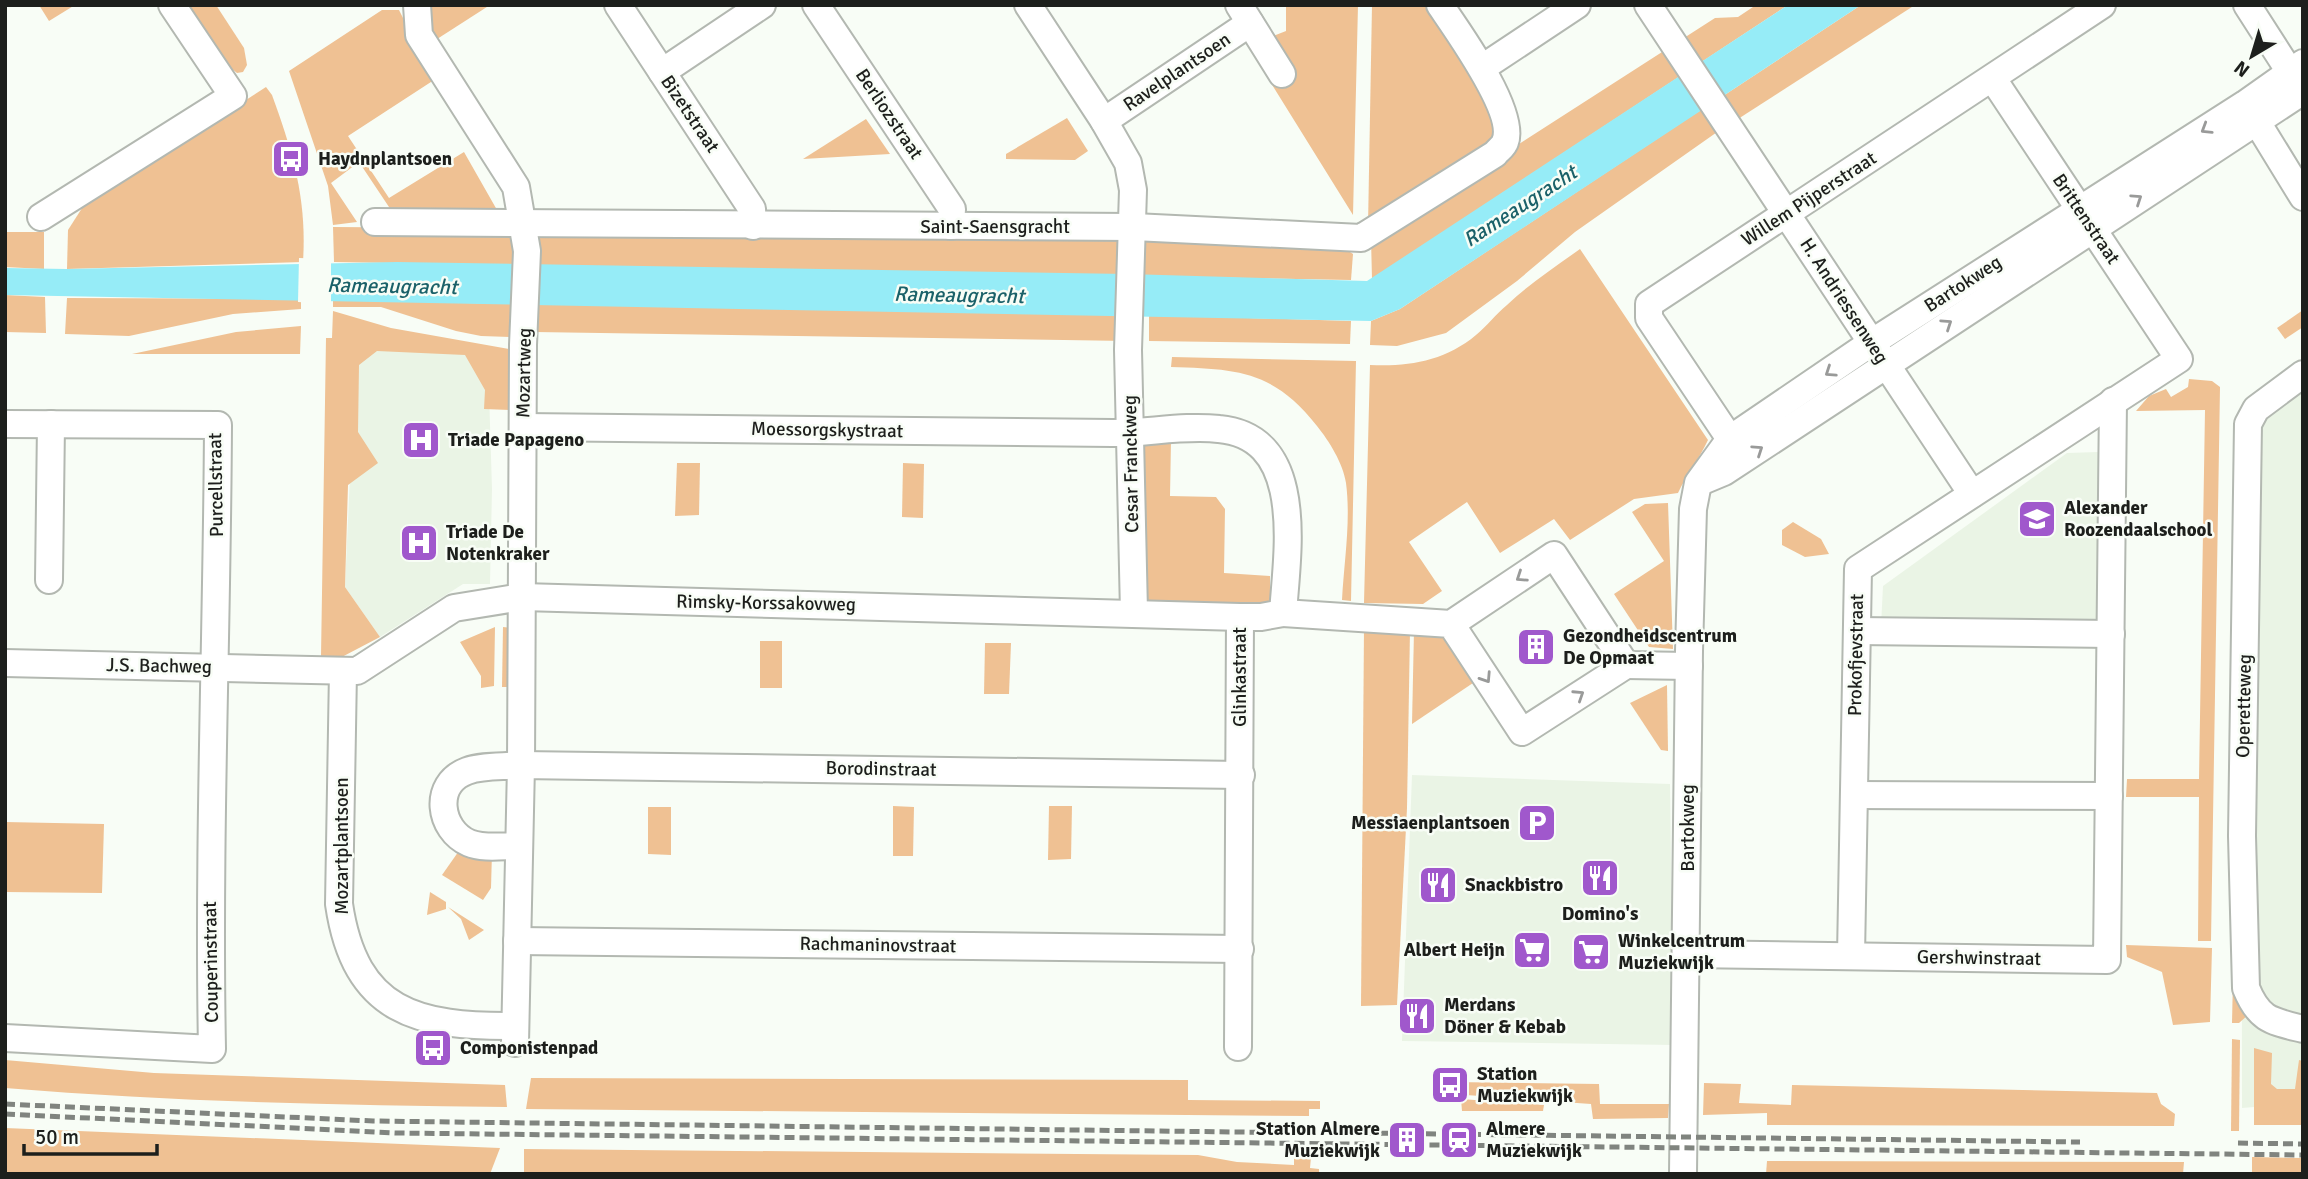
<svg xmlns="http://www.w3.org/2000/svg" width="2308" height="1179" viewBox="0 0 2308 1179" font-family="Signika,sans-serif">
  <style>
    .built { fill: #eaf4e5 }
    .green { fill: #efc193 }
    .water { fill: #96ecf7 }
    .pier { fill: #f8fdf6 }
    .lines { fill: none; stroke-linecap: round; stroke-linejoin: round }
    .minor-casing { stroke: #b3b8b1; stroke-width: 30 }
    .minor { stroke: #fff; stroke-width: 26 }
    .rail { stroke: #80847f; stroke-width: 5; stroke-dasharray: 10 5; stroke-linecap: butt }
    .oneway { stroke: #999a99 }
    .labels { text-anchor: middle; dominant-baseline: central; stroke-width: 5; stroke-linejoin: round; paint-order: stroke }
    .street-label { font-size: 19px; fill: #1d1f1c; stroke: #f8fdf6 }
    .poi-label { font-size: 19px; font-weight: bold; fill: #1d1f1c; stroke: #f8fdf6; text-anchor: start }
    .water-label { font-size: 21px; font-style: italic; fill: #1a6169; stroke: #f8fdf6 }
  </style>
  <rect width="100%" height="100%" fill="#f8fdf6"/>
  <g class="built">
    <polygon points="377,349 469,352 489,392 492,489 490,584 463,584 380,637 345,587 355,365"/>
    <polygon points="2303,373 2303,1103 2242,1108 2241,421"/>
    <polygon points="2098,452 2099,625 1881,626 1883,586 2067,453"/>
    <polygon points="1412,775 1670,784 1673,1045 1402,1041"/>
  </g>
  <g class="green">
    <polygon points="39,5 75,5 49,21"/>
    <polygon points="186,5 216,5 244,48 247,65 243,72 237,73 226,64"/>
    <polygon points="431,5 490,5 434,41"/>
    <polygon points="1286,5 1358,5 1353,215 1248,46 1286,31"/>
    <polygon points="1372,5 1427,5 1488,97 1496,122 1491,148 1368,226"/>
    <polygon points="1756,5 1788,5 1372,279 1371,239 1715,18 1738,17"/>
    <polygon points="1861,5 1915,5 1738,119 1723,96"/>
    <polygon points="382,10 399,10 434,80 348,136 389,198 464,152 501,217 397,219 359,162 331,183 357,222 333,225 328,186 289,71"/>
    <path d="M266,87L272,95C293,153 307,199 303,262L67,269L68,230L84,205Z"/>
    <polygon points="1705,107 1720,130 1575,232 1517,281 1446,333 1397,346 1370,345 1371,321 1400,309"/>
    <polygon points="1067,118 1088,151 1075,160 1006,159 1006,154"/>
    <polygon points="866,119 890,154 803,159"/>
    <polygon points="333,227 995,232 1344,248 1353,254 1351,280 334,262"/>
    <polygon points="5,232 44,232 44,269 5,267"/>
    <path d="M1580,249L1708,440C1699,459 1687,474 1678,493L1634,499L1570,540L1554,519L1500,553L1467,502L1409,542L1442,591L1423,604L1364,603L1370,365C1408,367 1445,361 1476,335C1487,326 1496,314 1507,305C1529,284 1555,267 1580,249Z"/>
    <polygon points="5,295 45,297 46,333 5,332"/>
    <polygon points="67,298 301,299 301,309 233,314 129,336 65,334"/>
    <polygon points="333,300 513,304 513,337 481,336 456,331 381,307 333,307"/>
    <polygon points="535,304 1128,315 1127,341 535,332"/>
    <polygon points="2303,310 2303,327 2285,339 2277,328"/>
    <polygon points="333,311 391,328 509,349 510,410 484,409 485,390 465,355 377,351 359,365 358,432 378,463 348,485 345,587 380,637 338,659 321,657 326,338 332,338"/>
    <polygon points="1149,315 1351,321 1350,344 1149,341"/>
    <polygon points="301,326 300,354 132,354 236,332"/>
    <path d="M1172,357L1356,361L1351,601L1342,600C1344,562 1351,521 1346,483C1343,463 1329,441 1317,426C1274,371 1238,369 1171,367Z"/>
    <polygon points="2189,379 2212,381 2220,387 2211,941 2198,941 2199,797 2126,797 2127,779 2199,779 2205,410 2136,411 2149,396 2166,389 2171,397 2188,387"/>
    <polygon points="1141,438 1171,440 1170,496 1216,497 1225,509 1224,573 1270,576 1270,608 1141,601"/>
    <polygon points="677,463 700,463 699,515 675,516"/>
    <polygon points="903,463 924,464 923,518 902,517"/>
    <polygon points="1668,503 1673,649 1649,647 1614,594 1664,561 1632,512 1645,504"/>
    <polygon points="1793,522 1821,539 1829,554 1805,557 1782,545 1782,530"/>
    <polygon points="495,627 494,686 481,688 481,676 460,642"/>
    <polygon points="503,627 513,628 511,687 502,687"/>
    <polygon points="1364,628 1410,630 1407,808 1397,1005 1361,1006"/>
    <polygon points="1414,630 1442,632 1473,683 1412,724"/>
    <rect x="760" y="641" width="22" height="47"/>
    <polygon points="985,643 1011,643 1009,694 984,694"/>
    <polygon points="1667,685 1668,751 1661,750 1630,703"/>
    <polygon points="893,806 914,807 913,856 893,856"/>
    <polygon points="1049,806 1072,806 1071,859 1048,860"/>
    <polygon points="648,807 671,807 671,855 648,854"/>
    <polygon points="5,822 104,824 102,893 5,892"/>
    <polygon points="461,848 492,852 491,888 483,900 442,875"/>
    <polygon points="430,892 446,902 446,909 427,915"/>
    <polygon points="448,907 484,930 469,940 461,919"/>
    <polygon points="2126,945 2212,948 2210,1022 2173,1025 2162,972 2127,957"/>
    <polygon points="2233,978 2248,1015 2239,1023 2232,1023"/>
    <polygon points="2232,1039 2240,1040 2239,1131 2231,1131"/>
    <polygon points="2254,1048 2272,1053 2271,1084 2277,1089 2295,1089 2299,1060 2303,1061 2303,1125 2254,1125"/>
    <path d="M5,1060L154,1073L505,1085L507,1107C339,1105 172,1102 5,1088Z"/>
    <polygon points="531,1078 1188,1080 1188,1100 1320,1101 1320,1109 1309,1109 1309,1116 526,1109"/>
    <polygon points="1452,1082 1599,1084 1600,1104 1669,1104 1668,1118 1593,1119 1591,1104 1452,1094"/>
    <polygon points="1704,1083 1741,1084 1739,1103 1791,1105 1792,1085 2157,1093 2161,1104 2175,1114 2174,1126 1767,1125 1767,1113 1703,1115"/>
    <polygon points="1461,1099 1544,1105 1543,1111 1462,1111"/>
    <polygon points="5,1128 500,1148 490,1174 5,1174"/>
    <polygon points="524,1149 1198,1155 1237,1162 1294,1165 1294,1157 1311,1157 1310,1168 1319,1169 1319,1174 524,1174"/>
    <polygon points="2252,1157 2303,1158 2303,1174 2252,1174"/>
    <polygon points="1767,1161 2184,1162 2183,1174 1766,1174"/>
  </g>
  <polygon class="water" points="1788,5 1861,5 1400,309 1371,321 5,295 5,268 67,269 397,262 1128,274 1367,281"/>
  <polygon class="pier" points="299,258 331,259 331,304 298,302"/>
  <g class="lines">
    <defs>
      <g id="minor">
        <polyline points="417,5 419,35 516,187 527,251 523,345 521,765 515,1043"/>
        <polyline points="618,5 752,209 753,226"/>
        <polyline points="816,5 952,209 951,226"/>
        <polyline points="1028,5 1104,121 1128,163 1133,190 1128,350 1134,612"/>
        <polyline points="1239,5 1282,74"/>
        <polyline points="1648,5 1972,494"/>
        <polyline points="2247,5 2299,86"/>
        <polyline points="1482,68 1577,5"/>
        <polyline points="662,72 762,5"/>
        <polyline points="2249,109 2303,197"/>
        <polyline points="1104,121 1250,23"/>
        <polyline points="41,217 233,96 172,5"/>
        <path d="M375,222L1134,227L1361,238L1495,154C1497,151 1504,146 1505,142C1517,113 1457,30 1440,5"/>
        <path d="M2303,374L2256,409L2248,424L2242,836L2246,988C2259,1020 2271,1021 2303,1029"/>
        <path d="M5,424L218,425C217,633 208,841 212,1049L5,1038"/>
        <path d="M523,427L1113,433C1148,433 1184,425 1219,429C1307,437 1287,553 1283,613L1261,617H1240L1238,1047"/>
        <polyline points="1730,439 1649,318 1649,304 2102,5"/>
        <polyline points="1700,482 1724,472 2303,91"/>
        <polyline points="49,580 51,424"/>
        <polyline points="1283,613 1451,624 1554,555 1626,665 1522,732 1451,624"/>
        <polyline points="1857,631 2111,634"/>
        <polyline points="5,663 357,671 454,608 522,597 1240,617"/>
        <polyline points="1626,665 1689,666"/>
        <path d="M343,671L339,904C355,1013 418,1027 515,1026"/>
        <polyline points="1854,795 2109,796"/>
        <path d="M518,846C502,846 483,849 469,843C439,830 432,784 467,771C483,765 504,767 521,765L1241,775"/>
        <polyline points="517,941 1240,949"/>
        <polyline points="1687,954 2107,960 2113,401"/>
        <polyline points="1851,956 1858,569 2179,359 1993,79"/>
        <polyline points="1683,1174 1689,651 1693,509 1698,483 1730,439 1871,343 2245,104 2303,63"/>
      </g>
    </defs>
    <use href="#minor" class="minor-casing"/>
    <use href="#minor" class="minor"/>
    <g class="rail">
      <polyline points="5,1104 373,1121 1314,1133"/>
      <polyline points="5,1114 397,1133 2303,1155"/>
      <polyline points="1366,1133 2080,1142"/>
      <polyline points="2238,1143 2303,1144"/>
    </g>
  </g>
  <defs><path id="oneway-chevron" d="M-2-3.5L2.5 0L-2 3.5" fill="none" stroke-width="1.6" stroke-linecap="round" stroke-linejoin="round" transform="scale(1.75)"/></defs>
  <g class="oneway">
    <use href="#oneway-chevron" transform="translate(2206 129) rotate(148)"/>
    <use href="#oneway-chevron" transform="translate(2137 199) rotate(-34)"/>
    <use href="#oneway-chevron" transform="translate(1947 324) rotate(-34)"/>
    <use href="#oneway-chevron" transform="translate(1830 372) rotate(146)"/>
    <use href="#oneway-chevron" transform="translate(1758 450) rotate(-34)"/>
    <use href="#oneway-chevron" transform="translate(1521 577) rotate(146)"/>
    <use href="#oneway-chevron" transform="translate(1486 678) rotate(57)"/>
    <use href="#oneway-chevron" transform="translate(1579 695) rotate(-33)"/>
  </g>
  <defs>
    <symbol id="bus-square" viewBox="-11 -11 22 22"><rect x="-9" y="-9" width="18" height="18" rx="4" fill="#a058cc" stroke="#f8fdf6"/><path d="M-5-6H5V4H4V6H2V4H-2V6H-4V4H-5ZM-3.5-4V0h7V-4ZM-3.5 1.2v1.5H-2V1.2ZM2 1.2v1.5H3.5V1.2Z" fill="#fff"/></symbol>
    <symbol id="hospital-square" viewBox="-11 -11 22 22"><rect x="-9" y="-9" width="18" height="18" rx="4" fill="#a058cc" stroke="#f8fdf6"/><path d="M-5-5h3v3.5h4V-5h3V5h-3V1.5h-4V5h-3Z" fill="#fff"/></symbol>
    <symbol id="school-square" viewBox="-11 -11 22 22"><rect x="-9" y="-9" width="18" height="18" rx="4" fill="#a058cc" stroke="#f8fdf6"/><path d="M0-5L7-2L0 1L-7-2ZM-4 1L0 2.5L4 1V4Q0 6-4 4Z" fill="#fff"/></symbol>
    <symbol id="building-square" viewBox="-11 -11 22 22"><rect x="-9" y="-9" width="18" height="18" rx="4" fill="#a058cc" stroke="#f8fdf6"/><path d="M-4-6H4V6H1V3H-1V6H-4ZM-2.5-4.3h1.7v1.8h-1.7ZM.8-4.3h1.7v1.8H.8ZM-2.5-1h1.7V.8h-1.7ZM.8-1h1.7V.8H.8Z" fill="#fff"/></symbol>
    <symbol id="parking-square" viewBox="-11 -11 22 22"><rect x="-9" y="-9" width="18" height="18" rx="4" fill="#a058cc" stroke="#f8fdf6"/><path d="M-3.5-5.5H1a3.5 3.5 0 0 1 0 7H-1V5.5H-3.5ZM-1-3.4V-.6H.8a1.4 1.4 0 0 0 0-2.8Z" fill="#fff"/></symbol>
    <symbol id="restaurant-square" viewBox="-11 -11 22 22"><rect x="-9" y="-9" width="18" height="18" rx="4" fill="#a058cc" stroke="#f8fdf6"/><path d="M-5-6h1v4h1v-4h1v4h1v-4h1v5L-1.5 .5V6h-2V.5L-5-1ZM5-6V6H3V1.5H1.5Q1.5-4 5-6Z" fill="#fff"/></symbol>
    <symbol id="supermarket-square" viewBox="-11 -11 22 22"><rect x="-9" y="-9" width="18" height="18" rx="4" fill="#a058cc" stroke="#f8fdf6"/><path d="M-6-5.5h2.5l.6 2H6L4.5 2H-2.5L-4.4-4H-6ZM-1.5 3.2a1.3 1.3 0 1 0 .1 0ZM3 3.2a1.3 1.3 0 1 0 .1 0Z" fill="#fff"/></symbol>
    <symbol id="station-square" viewBox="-11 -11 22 22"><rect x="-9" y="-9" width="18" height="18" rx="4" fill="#a058cc" stroke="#f8fdf6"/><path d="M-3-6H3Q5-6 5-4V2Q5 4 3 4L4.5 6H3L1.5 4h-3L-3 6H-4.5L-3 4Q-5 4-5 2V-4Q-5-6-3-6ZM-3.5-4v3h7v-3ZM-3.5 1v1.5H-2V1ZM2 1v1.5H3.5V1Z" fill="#fff"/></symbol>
  </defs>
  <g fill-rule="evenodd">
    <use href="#bus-square" x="269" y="137" width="44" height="44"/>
    <use href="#hospital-square" x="399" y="418" width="44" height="44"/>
    <use href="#school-square" x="2015" y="497" width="44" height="44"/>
    <use href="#hospital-square" x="397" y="521" width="44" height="44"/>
    <use href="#building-square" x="1514" y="625" width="44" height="44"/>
    <use href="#parking-square" x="1515" y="801" width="44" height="44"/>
    <use href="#restaurant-square" x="1578" y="856" width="44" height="44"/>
    <use href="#restaurant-square" x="1416" y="863" width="44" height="44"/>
    <use href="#supermarket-square" x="1510" y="928" width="44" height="44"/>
    <use href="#supermarket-square" x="1569" y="930" width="44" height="44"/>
    <use href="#restaurant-square" x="1395" y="994" width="44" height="44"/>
    <use href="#bus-square" x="411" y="1026" width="44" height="44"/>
    <use href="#bus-square" x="1428" y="1063" width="44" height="44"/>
    <use href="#building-square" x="1385" y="1118" width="44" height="44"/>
    <use href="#station-square" x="1437" y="1118" width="44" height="44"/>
  </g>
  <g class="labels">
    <g class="street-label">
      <text transform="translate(1177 72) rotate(-34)">Ravelplantsoen</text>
      <text transform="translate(690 114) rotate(56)">Bizetstraat</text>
      <text transform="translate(889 114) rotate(56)">Berliozstraat</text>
      <text transform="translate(1809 199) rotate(-33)">Willem Pijperstraat</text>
      <text transform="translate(2086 219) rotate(56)">Brittenstraat</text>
      <text x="995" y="227">Saint-Saensgracht</text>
      <text transform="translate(1963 284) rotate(-33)">Bartokweg</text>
      <text transform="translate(1844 301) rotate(57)">H. Andriessenweg</text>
      <text transform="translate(524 373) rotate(-89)">Mozartweg</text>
      <text transform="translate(827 430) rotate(1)">Moessorgskystraat</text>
      <text transform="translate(1131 464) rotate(-91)">Cesar Franckweg</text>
      <text transform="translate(216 485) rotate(-91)">Purcellstraat</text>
      <text transform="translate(766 603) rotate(1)">Rimsky-Korssakovweg</text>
      <text transform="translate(1856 655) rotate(-89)">Prokofjevstraat</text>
      <text transform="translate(159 666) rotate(1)">J.S. Bachweg</text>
      <text transform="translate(1240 677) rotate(-90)">Glinkastraat</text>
      <text transform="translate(2244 706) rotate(-89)">Operetteweg</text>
      <text transform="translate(881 769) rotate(1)">Borodinstraat</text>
      <text transform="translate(1688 828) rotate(-90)">Bartokweg</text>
      <text transform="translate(342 846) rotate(-90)">Mozartplantsoen</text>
      <text transform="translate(878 945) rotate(1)">Rachmaninovstraat</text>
      <text transform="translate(1979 958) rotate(1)">Gershwinstraat</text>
      <text transform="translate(211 962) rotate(-91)">Couperinstraat</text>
    </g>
    <g class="poi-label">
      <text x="318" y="159">Haydnplantsoen</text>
      <text x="448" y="440">Triade Papageno</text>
      <text x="2064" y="508">Alexander<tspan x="2064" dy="22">Roozendaalschool</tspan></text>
      <text x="446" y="532">Triade De<tspan x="446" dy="22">Notenkraker</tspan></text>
      <text x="1563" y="636">Gezondheidscentrum<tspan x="1563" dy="22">De Opmaat</tspan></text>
      <text x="1510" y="823" text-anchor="end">Messiaenplantsoen</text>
      <text x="1465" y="885">Snackbistro</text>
      <text x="1600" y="914" text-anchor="middle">Domino's</text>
      <text x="1618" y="941">Winkelcentrum<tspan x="1618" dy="22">Muziekwijk</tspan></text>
      <text x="1505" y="950" text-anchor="end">Albert Heijn</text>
      <text x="1444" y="1005">Merdans<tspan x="1444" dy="22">Döner &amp; Kebab</tspan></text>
      <text x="460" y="1048">Componistenpad</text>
      <text x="1477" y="1074">Station<tspan x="1477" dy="22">Muziekwijk</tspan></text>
      <text x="1380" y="1129" text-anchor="end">Station Almere<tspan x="1380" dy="22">Muziekwijk</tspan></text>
      <text x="1486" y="1129">Almere<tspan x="1486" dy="22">Muziekwijk</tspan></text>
    </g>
    <g class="water-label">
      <text transform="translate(1520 206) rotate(-33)">Rameaugracht</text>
      <text transform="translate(392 286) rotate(1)">Rameaugracht</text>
      <text transform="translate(959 295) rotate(1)">Rameaugracht</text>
    </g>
  </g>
  <rect width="2308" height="1179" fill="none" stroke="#1d1f1c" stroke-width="14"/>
  <g transform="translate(2252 56) rotate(218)" stroke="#f8fdf6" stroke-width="5" paint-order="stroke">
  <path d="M0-5L12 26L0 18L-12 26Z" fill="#1d1f1c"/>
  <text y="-10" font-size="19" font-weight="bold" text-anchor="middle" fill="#1d1f1c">N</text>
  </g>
  <path d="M24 1144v10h133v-10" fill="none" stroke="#1d1f1c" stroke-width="3.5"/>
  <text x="35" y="1144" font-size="21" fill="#1d1f1c" stroke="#f8fdf6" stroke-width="5" paint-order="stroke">50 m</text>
</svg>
